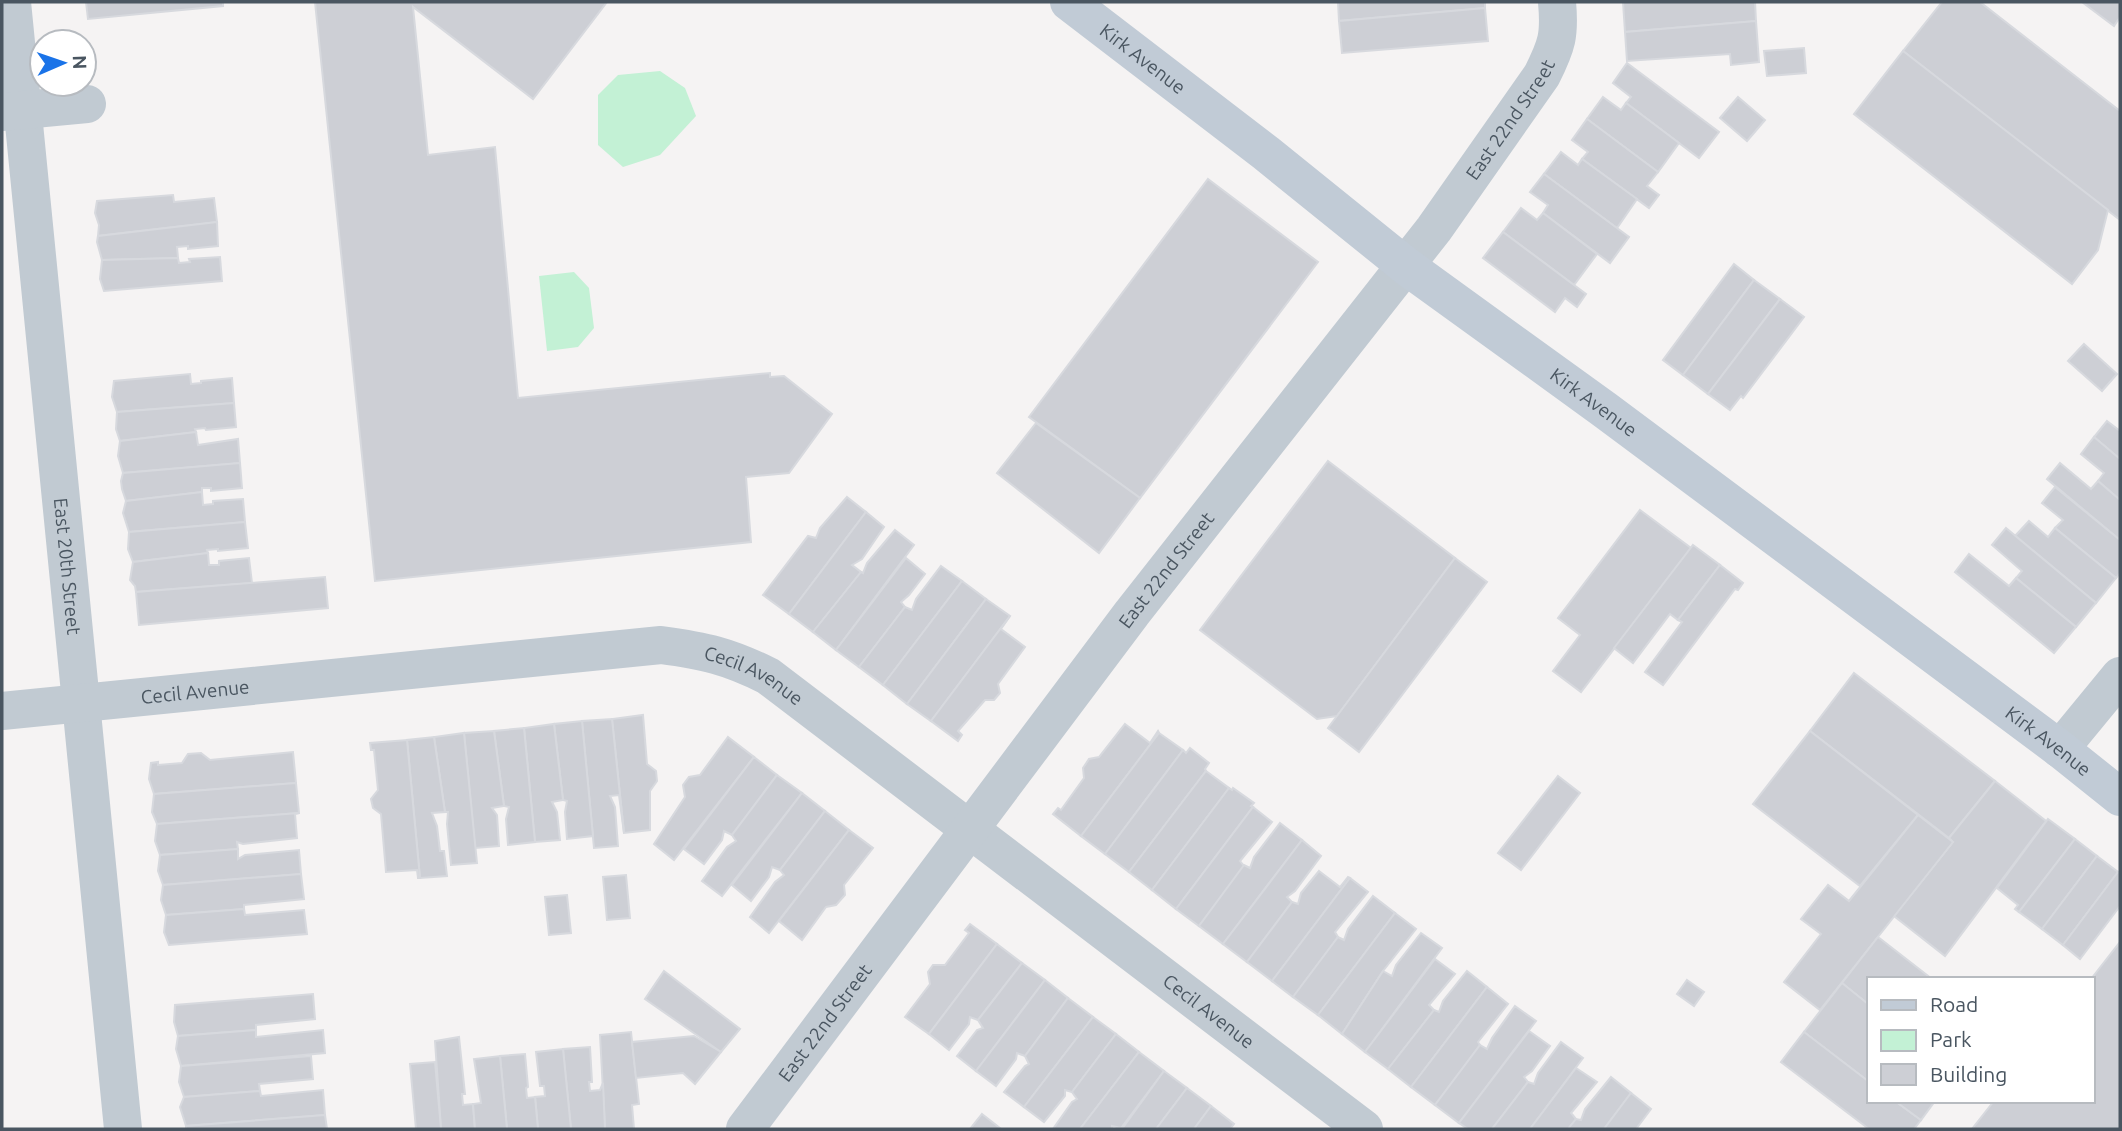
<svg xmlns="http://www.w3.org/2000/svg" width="2122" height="1131" viewBox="0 0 2122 1131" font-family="Ubuntu,sans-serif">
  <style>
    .green { fill: #c3f1d5 }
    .building { fill: #cdcfd5; stroke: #d7d9de; stroke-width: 2 }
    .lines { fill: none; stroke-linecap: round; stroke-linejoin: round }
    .street { stroke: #c1cad2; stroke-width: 38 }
    .secondary { stroke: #c1cbd6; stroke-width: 38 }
    .labels { text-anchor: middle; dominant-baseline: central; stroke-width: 5; stroke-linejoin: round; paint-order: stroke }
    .street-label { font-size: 19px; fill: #4a5661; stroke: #fff }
  </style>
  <rect width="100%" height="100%" fill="#f5f3f3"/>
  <g class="green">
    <polygon points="660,71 685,88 696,116 660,155 623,167 598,145 598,95 618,75"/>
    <polygon points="574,272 589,288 594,328 578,347 547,351 539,276"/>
  </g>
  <g class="building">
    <polygon points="86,2 223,2 223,6 88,19"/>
    <polygon points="315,2 607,2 533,99 413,7 428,155 495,147 518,398 770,373 770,377 784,376 832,414 789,473 746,477 751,542 375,581"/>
    <polygon points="1338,2 1485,2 1485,8 1339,21"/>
    <polygon points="1623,2 1755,2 1756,21 1625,32"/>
    <polygon points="1942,2 1980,2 2120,111 2120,220 1903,51"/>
    <polygon points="2082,2 2120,2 2120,17 2114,26"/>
    <polygon points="1485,8 1488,41 1342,53 1339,21"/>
    <polygon points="1756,21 1759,62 1731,65 1730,54 1627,61 1625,32"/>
    <polygon points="1804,48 1806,73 1767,76 1764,51"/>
    <polygon points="1903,51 2108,210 2098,250 2072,284 1854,114"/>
    <polygon points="1627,63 1719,132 1699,158 1626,103 1631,97 1613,83"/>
    <polygon points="1603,97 1621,110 1626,103 1679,143 1658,172 1587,119"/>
    <polygon points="1738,97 1765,120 1747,141 1720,118"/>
    <polygon points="1587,119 1658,172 1647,186 1659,195 1649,208 1582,159 1588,152 1572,140"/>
    <polygon points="1561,152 1578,165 1582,159 1637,199 1617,228 1544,174"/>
    <polygon points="1544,174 1629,237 1610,263 1543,213 1548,205 1530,192"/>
    <polygon points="1208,179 1318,262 1140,498 1029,417"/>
    <polygon points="173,195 174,202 214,198 217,222 98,236 99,225 95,213 97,201"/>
    <polygon points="1521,208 1537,220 1543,213 1597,254 1574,285 1503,232"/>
    <polygon points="217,222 218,246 188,249 188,246 177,247 178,258 102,260 97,242 98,236"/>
    <polygon points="1503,232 1586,294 1577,307 1565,298 1555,312 1483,258"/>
    <polygon points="220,257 222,281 104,291 100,279 102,260 178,258 179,263 190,262 189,259"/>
    <polygon points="1734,264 1754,280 1683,375 1663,360"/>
    <polygon points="1754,280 1780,299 1708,394 1683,375"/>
    <polygon points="1780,299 1804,317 1743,398 1741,396 1730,410 1708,394"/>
    <polygon points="2084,344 2117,374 2102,391 2068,361"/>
    <polygon points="190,374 191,384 201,383 201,381 232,378 234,403 117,412 112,397 114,381"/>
    <polygon points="234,403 236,427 206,430 205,428 195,429 196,432 120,441 116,429 117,412"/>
    <polygon points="2107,421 2120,431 2120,459 2094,437"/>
    <polygon points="1036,423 1140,498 1099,553 997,473"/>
    <polygon points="196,432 198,445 238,439 240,463 123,473 118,456 120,441"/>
    <polygon points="2094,437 2120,459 2120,500 2098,481 2104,473 2081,454"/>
    <polygon points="1328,461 1455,558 1337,716 1317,719 1200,630"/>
    <polygon points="240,463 242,488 211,491 211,488 202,488 202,492 126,501 122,489 121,481 123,473"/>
    <polygon points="2060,463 2091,489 2098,481 2120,500 2120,540 2047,479"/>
    <polygon points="2055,487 2120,540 2120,573 2116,578 2055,528 2063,520 2042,503"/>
    <polygon points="202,492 203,505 213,504 213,501 243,499 245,522 129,532 123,513 126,501"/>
    <polygon points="847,497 866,512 789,614 763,595 808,536 816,538 820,528"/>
    <polygon points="1640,510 1691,548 1581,692 1553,671 1580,635 1558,618"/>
    <polygon points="866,512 884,527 862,559 852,565 861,572 813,632 789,614"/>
    <polygon points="2029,521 2048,537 2055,528 2116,578 2096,603 2015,536"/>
    <polygon points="245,522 248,548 218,551 218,549 207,550 208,553 133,562 128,549 129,532"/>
    <polygon points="2006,528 2096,603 2076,627 2016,578 2022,571 1992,545"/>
    <polygon points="895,530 914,545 836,650 813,632 861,572 863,573 867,563"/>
    <polygon points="1693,545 1720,565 1678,620 1670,614 1633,663 1614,648"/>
    <polygon points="208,553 209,565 219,565 219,561 249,558 252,583 136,592 135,586 130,580 133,562"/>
    <polygon points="1969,554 2009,586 2016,578 2076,627 2054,653 1955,572"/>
    <polygon points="906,558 925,574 909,595 901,602 905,607 859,667 836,650"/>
    <polygon points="1455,558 1487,582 1359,752 1328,728"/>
    <polygon points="1720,565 1743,583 1738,590 1735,589 1663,685 1645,672 1682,622 1678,620"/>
    <polygon points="941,566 962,581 883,685 859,667 905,607 912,610 916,599"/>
    <polygon points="325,577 328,608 139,625 136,592"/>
    <polygon points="962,581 986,599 907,704 883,685"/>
    <polygon points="986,599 1010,616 931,721 907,704"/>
    <polygon points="1010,616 1001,629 1025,647 998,684 1000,693 994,700 985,700 958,731 962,735 958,741 931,721"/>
    <polygon points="1854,673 1995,781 1949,838 1810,731"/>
    <polygon points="643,715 647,764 656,771 657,781 650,791 650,830 624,833 612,719"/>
    <polygon points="612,719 624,833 619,795 610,796 615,807 618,846 594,848 582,721"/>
    <polygon points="582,721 593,836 567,839 565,812 567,801 563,800 554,724"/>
    <polygon points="554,724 563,800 552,802 557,812 560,840 535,842 524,728"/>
    <polygon points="1125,724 1150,743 1158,731 1159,733 1081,836 1053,814 1058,808 1061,810 1084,778 1083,768 1089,759 1099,757"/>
    <polygon points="524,728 535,842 508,845 506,819 509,807 504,806 494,731"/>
    <polygon points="494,731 504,806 492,808 497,815 499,846 475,848 464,733"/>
    <polygon points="1810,731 1918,815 1860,886 1753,804"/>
    <polygon points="464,733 477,863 451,865 447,824 448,812 445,812 434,737"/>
    <polygon points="1159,733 1183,750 1105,854 1081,836"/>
    <polygon points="434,737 445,812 432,813 437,826 440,851 444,851 447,876 420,878 407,740"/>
    <polygon points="728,737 754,757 674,860 654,844 685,797 683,785 689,777 700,775"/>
    <polygon points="407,740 420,878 418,878 417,870 386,872 381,814 373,808 371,799 378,790 374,750 371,750 370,743"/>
    <polygon points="1190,748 1209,763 1205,769 1206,771 1129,872 1105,854 1183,750 1186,753"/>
    <polygon points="293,752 296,783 154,794 149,779 151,763 158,762 158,765 182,763 188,754 201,753 210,760"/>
    <polygon points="754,757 777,775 732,835 724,831 722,840 704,864 684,849"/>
    <polygon points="1206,771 1229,788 1152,890 1129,872"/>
    <polygon points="777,775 802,793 722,896 702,881 727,847 736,841 732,835"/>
    <polygon points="1558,776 1580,793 1521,870 1498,853"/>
    <polygon points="1995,781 2046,821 1945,956 1894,916 1953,842 1949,838"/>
    <polygon points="296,783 299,813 157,824 152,812 154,794"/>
    <polygon points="1229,788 1232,790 1233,788 1254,803 1251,806 1253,807 1176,909 1152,890"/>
    <polygon points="802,793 825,811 780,870 772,867 769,877 751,901 732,885"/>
    <polygon points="1253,807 1272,822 1240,861 1244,866 1199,926 1176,909"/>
    <polygon points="825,811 849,830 769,933 750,917 775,882 784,875 780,870"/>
    <polygon points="299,813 295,814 297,838 243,844 237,842 238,849 160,855 155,841 157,824"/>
    <polygon points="1918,815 1953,842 1820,1010 1784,982 1821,934 1801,919 1828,885 1849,901"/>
    <polygon points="2048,819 2075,839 2019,912 2015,909 2018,905 1997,888"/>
    <polygon points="1280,823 1302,840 1223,944 1199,926 1244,865 1250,868 1254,857"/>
    <polygon points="849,830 873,848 844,885 845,895 836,905 826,907 802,940 779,921"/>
    <polygon points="2075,839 2097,856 2042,929 2019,912"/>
    <polygon points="1302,840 1321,856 1295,891 1287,897 1292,902 1247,962 1223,944"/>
    <polygon points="238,849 238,859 245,855 299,850 301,874 163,885 158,871 160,855"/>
    <polygon points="2097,856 2118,872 2063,945 2042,929"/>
    <polygon points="1319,871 1340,887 1348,877 1350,878 1272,981 1247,962 1292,902 1298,904 1301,893"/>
    <polygon points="2118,872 2120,873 2120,906 2080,959 2063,945"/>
    <polygon points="301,874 304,899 244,905 244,909 166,915 161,900 163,885"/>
    <polygon points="626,875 630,918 607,920 603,877"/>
    <polygon points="1350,878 1368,892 1335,932 1338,937 1293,997 1272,981"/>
    <polygon points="567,895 571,933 549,935 545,897"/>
    <polygon points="1373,896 1395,913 1318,1015 1293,997 1338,937 1344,940 1348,929"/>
    <polygon points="244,909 245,915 304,910 307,934 169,945 164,932 166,915"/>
    <polygon points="1395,913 1416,929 1383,971 1342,1034 1318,1015"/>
    <polygon points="970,924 997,944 929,1034 905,1017 930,984 928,972 933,965 945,965 969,933 965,930"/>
    <polygon points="1421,933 1442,948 1365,1052 1342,1034 1383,971 1392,976 1396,965"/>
    <polygon points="1878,937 1932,979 1868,979 1868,1004 1842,983"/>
    <polygon points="2120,942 2120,1129 1972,1129 1994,1101 2092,1101 2091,979"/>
    <polygon points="997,944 1022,963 978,1020 970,1017 969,1024 949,1050 929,1034"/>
    <polygon points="1435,959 1455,974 1429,1005 1434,1010 1388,1069 1365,1052"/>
    <polygon points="1022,963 1045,980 976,1071 957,1056 977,1030 983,1028 978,1020"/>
    <polygon points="664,971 740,1029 721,1052 645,999"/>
    <polygon points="1467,971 1487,987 1411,1087 1388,1069 1434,1010 1439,1012 1443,1001"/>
    <polygon points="1045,980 1068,998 1025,1056 1017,1053 1016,1059 996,1086 976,1071"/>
    <polygon points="1687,980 1704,992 1694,1006 1677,994"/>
    <polygon points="1842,983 1868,1004 1868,1081 1804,1032"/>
    <polygon points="1487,987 1508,1004 1478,1042 1480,1045 1435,1105 1411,1087"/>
    <polygon points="313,994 315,1019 256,1025 256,1030 178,1036 174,1022 175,1005"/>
    <polygon points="1068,998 1093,1017 1024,1107 1004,1092 1025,1066 1029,1064 1025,1056"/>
    <polygon points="1515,1006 1536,1021 1459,1123 1435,1105 1480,1045 1487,1049 1492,1038"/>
    <polygon points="1093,1017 1116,1034 1072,1092 1065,1090 1065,1096 1044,1122 1024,1107"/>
    <polygon points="256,1030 256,1037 323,1030 325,1053 181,1066 176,1049 178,1036"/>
    <polygon points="1529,1031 1550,1046 1532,1071 1524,1077 1528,1082 1492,1129 1468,1129 1459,1123"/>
    <polygon points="631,1032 639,1104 632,1105 634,1129 605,1129 600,1035"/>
    <polygon points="1804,1032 1868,1081 1868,1101 1895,1101 1921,1120 1914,1129 1869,1129 1781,1062"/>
    <polygon points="1116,1034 1139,1052 1080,1129 1053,1129 1072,1102 1077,1099 1072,1092"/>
    <polygon points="694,1036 721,1052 695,1084 683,1073 636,1078 632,1042"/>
    <polygon points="459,1037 465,1094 462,1094 463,1105 473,1104 475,1129 441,1129 435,1041"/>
    <polygon points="1561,1042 1583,1058 1530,1129 1492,1129 1528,1082 1534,1084 1538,1073"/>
    <polygon points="590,1047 592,1082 589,1082 590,1091 600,1090 603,1083 605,1129 571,1129 563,1049"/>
    <polygon points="563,1049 571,1129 538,1129 535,1097 545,1096 544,1086 540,1086 536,1052"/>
    <polygon points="1139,1052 1164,1071 1121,1128 1112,1126 1112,1129 1080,1129"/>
    <polygon points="525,1054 528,1087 526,1088 527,1098 535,1097 538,1129 507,1129 500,1056"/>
    <polygon points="311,1056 313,1079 259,1084 260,1091 184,1097 179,1082 181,1066"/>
    <polygon points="500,1056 507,1129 475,1129 473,1104 481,1103 474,1059"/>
    <polygon points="435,1062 441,1129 416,1129 410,1064"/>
    <polygon points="1576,1068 1597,1082 1571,1113 1576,1119 1568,1129 1530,1129"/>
    <polygon points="1164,1071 1187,1088 1156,1129 1122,1129"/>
    <polygon points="1611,1077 1631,1093 1604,1129 1568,1129 1576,1119 1581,1120 1585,1109"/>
    <polygon points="1187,1088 1211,1106 1194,1129 1156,1129"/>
    <polygon points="323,1090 325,1115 186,1126 180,1107 184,1097 260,1091 261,1096"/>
    <polygon points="1631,1093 1651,1109 1636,1129 1604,1129"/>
    <polygon points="1895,1101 1935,1101 1921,1120"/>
    <polygon points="1211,1106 1234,1124 1230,1129 1194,1129"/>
    <polygon points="982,1114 1000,1128 999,1129 970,1129"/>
    <polygon points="325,1115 327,1129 186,1129 186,1126"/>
  </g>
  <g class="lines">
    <g class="street">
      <path id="s1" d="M12,2L123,1129"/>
      <polyline points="2,112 87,104"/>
      <path id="s2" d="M2,711L661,645C705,651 728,656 768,676L1364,1129"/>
      <polyline points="2060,749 2120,676"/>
      <path id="s3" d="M745,1129L1132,613L1434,229L1542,75C1557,45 1560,35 1557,2"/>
    </g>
    <path class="secondary" id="s4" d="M1069,2L1266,153L1406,266L1605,410L2060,749L2120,797"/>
  </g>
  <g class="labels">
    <g class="street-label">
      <text stroke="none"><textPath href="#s4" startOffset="93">Kirk Avenue</textPath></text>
      <text stroke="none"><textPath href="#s3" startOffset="1267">East 22nd Street</textPath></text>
      <text stroke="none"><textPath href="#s4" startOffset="660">Kirk Avenue</textPath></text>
      <text stroke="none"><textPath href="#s1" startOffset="567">East 20th Street</textPath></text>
      <text stroke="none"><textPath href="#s3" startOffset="700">East 22nd Street</textPath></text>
      <text stroke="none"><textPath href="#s2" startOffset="761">Cecil Avenue</textPath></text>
      <text stroke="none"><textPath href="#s2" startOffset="194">Cecil Avenue</textPath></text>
      <text stroke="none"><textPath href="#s4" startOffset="1227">Kirk Avenue</textPath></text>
      <text stroke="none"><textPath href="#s2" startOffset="1328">Cecil Avenue</textPath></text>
      <text stroke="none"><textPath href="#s3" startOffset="133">East 22nd Street</textPath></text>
    </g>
  </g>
  <rect width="2122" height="1131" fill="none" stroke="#4a5661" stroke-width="7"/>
  <rect x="1867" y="977" width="228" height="126" fill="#ffffff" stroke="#b7bbc0" stroke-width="2"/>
  <rect x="1881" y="1000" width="35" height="10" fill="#c1cbd6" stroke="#b7bbc0" stroke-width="2"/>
  <text x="1930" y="1012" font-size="21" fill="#4a5661">Road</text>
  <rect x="1881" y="1030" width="35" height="21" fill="#c3f1d5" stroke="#b7bbc0" stroke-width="2"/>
  <text x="1930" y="1047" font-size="21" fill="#4a5661">Park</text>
  <rect x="1881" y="1064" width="35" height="21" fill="#cdcfd5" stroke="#b7bbc0" stroke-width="2"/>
  <text x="1930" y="1082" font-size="21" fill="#4a5661">Building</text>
  <g transform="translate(63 63) rotate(88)"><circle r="33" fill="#ffffff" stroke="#b7bbc0" stroke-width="2"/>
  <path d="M0-5L12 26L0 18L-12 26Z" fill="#1a73e8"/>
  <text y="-10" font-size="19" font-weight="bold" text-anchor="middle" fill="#4a5661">N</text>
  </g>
</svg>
